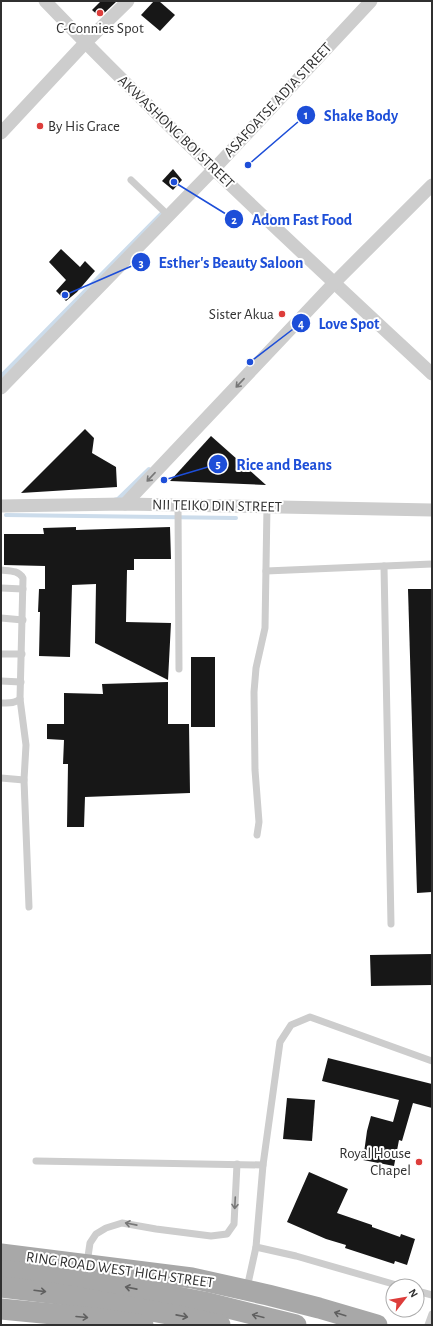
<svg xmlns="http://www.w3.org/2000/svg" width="433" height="1326" viewBox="0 0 433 1326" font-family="'Alegreya Sans',sans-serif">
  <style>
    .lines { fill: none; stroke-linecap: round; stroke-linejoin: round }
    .stream { stroke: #ccdceb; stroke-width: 4 }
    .building { fill: #171717 }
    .lane { stroke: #cdcdcd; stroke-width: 7 }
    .street { stroke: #cdcdcd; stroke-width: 13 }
    .primary { stroke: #a8a8a8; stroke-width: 21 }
    .oneway { stroke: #777 }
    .oneway2 { stroke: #606060 }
    .poi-dot { fill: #dd3d3b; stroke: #fff; stroke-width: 1.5 }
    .labels { text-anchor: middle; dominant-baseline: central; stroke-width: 4; stroke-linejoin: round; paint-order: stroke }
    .poi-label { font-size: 15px; fill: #303030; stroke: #fff; text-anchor: end }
    .street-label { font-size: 15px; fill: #303030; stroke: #fff }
    .leader { fill: none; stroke: #1d4ed8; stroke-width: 1.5 }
    .callout-dot { fill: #1d4ed8; stroke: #fff; stroke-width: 1.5 }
    .mark-label { font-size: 12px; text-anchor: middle; font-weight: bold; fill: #fff }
    .callout-label { font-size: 16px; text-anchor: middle; font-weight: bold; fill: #1d4ed8; stroke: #fff; stroke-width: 4; stroke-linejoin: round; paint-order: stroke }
  </style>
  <rect width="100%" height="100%" fill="#fff"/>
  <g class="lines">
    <g class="stream">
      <polyline points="1,376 163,212"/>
      <polyline points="114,500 118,499 149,469"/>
      <polyline points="6,515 236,518"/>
    </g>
  </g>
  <g class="building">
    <polygon points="101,1 117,1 100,17 92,10"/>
    <polygon points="154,1 159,1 175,15 160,31 141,15"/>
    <polygon points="173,169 182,180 173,190 162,181"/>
    <polygon points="61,249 80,267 85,261 95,271 77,292 66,301 56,291 66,280 49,262"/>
    <polygon points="85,429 94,438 92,453 116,467 117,487 21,493"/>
    <polygon points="211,436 266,485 170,481"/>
    <polygon points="76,527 76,530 170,527 171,559 134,559 134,570 127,570 126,622 171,623 168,680 95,643 96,584 72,585 70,657 39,656 40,612 38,612 39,589 45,589 45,566 4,565 4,534 44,534 43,528"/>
    <polygon points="408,589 432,589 432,892 417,893"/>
    <rect x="191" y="657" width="24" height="70"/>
    <polygon points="168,682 168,724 189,724 190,793 85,797 84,827 67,827 68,764 63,764 64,740 47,739 47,724 64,724 64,693 103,694 102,684"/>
    <polygon points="432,954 432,985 371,986 370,955"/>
    <polygon points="328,1058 432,1084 432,1108 413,1103 402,1141 399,1140 394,1166 363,1160 367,1131 371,1116 393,1122 399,1100 322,1081"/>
    <polygon points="287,1098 315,1100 312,1141 283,1139"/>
    <polygon points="309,1172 348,1189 337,1213 372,1225 372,1227 400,1237 401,1234 415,1239 407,1265 395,1261 394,1264 345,1248 346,1245 326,1239 287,1222"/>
  </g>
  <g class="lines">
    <g class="lane">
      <polyline points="131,180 169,216"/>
      <polyline points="178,505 179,669"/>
      <polyline points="384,566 391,924"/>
      <path d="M1,570C10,571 18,570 23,578L20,699L26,745L24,780L29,907"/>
      <polyline points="266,571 432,564"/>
      <polyline points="1,588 23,589"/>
      <polyline points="1,618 23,620"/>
      <polyline points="1,654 22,654"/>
      <polyline points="1,681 21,682"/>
      <path d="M1,703C8,703 15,704 20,699"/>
      <polyline points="1,778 24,780"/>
      <polyline points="257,835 259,822 255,770 254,692 256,668 265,628 267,506"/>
      <polyline points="36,1161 263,1165"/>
      <polyline points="256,1247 296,1256 400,1286"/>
      <polyline points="87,1263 90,1243 96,1234 106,1228 122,1223 156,1229 211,1236 227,1234 234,1224 237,1164"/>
      <polyline points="247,1288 256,1247 263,1165 280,1042 291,1025 310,1017 432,1061"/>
      <polyline points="417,1291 432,1295"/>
      <polyline points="428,1325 432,1314"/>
    </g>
    <g class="street">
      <path d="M45,1C169,130 301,252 432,374"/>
      <polyline points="1,133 85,43 128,1"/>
      <polyline points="1,388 214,169 371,1"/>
      <polyline points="125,504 334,283 432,185"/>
      <polyline points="1,506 125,504 432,510"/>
    </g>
    <g class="primary">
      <polyline points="1,1254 192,1278 268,1295 319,1308 377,1325"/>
      <polyline points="1,1271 58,1274 204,1302 296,1325"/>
      <polyline points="1,1287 59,1294 179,1316 220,1325"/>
      <polyline points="1,1309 94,1318 143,1325"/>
    </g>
  </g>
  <defs><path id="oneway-shaft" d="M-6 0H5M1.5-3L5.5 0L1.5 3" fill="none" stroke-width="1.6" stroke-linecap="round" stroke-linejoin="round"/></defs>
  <g class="oneway">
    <use href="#oneway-shaft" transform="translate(240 383) rotate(133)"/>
    <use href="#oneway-shaft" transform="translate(151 477) rotate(133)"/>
    <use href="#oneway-shaft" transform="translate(235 1203) rotate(93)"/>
    <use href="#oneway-shaft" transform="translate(131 1224) rotate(-169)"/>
  </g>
  <g class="oneway2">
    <use href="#oneway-shaft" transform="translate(131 1288) rotate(-169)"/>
    <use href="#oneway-shaft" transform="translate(40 1291) rotate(7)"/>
    <use href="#oneway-shaft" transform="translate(340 1314) rotate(-163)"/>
    <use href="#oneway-shaft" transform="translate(182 1316) rotate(11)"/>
    <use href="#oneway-shaft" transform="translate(258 1316) rotate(-166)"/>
    <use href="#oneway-shaft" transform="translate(82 1317) rotate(5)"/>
  </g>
  <g class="poi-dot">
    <circle cx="100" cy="13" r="4"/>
    <circle cx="40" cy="126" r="4"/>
    <circle cx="282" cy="314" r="4"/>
    <circle cx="419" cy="1162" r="4"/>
  </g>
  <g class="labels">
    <g class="poi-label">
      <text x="100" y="28" text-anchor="middle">C-Connies Spot</text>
      <text x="48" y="126" text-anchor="start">By His Grace</text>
      <text x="274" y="314">Sister Akua</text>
      <text x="411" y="1153">Royal House<tspan x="411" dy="17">Chapel</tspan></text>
    </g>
    <g class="street-label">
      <text transform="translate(278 100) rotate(-47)">ASAFOATSE ADJA STREET</text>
      <text transform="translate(176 132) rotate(44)">AKWASHONG BOI STREET</text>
      <text transform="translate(217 506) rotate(1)">NII TEIKO DIN STREET</text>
      <text transform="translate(120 1270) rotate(8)">RING ROAD WEST HIGH STREET</text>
    </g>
  </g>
  <path class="leader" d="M248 165L306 115M174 182L234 219M65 295L141 262M250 362L301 323M164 480L218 464"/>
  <g class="callout-dot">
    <circle cx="248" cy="165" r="4"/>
    <circle cx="174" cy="182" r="4"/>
    <circle cx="65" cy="295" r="4"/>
    <circle cx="250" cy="362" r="4"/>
    <circle cx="164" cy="480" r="4"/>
    <circle cx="306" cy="115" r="10"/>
    <circle cx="234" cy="219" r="10"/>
    <circle cx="141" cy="262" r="10"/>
    <circle cx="301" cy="323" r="10"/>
    <circle cx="218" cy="464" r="10"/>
  </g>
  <g class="mark-label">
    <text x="306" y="119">1</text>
    <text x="234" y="224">2</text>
    <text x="141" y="267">3</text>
    <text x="301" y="328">4</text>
    <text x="218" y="468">5</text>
  </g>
  <g class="callout-label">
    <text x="361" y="121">Shake Body</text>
    <text x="302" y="225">Adom Fast Food</text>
    <text x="231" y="268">Esther's Beauty Saloon</text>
    <text x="349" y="329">Love Spot</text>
    <text x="284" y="470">Rice and Beans</text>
  </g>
  <rect width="433" height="1326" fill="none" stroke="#303030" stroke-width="4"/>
  <g transform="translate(405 1298) rotate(59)"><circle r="19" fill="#ffffff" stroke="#acacac"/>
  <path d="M0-3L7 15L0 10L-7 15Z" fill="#dd3d3b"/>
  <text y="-6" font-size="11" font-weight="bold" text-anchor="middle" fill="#303030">N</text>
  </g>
</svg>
